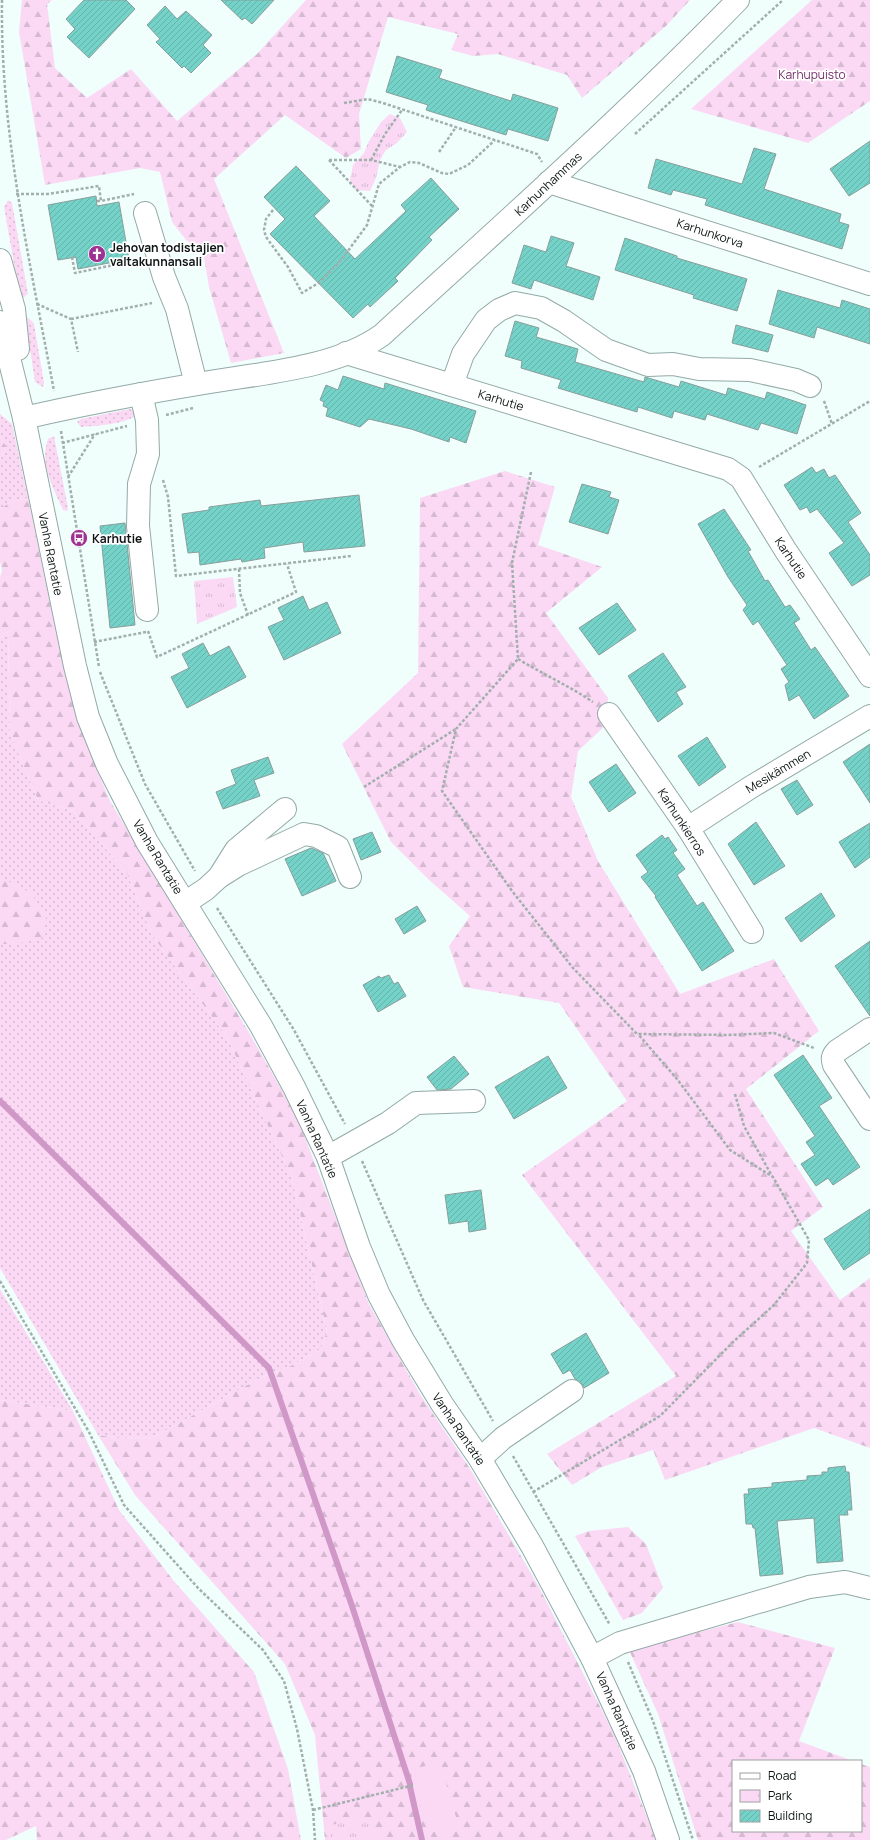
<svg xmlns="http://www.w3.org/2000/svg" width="870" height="1840" viewBox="0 0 870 1840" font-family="Manrope,sans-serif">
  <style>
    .grass { fill: url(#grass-dots) }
    .forest { fill: url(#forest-firs) }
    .park { fill: url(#park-tufts) }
    .pitch { fill: #fbd9f5 }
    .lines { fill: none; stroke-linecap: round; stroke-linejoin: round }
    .stream { stroke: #cf98c7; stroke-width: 6 }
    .building { fill: url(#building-hatch); stroke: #889e9b }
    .minor-casing { stroke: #93aaa7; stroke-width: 24 }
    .major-casing { stroke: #93aaa7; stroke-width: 24 }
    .path { stroke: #a2afad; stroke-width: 2.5; stroke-dasharray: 3 2; stroke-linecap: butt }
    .minor { stroke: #fff; stroke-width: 22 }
    .major { stroke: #fff; stroke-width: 22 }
    .labels { text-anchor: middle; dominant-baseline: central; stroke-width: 3.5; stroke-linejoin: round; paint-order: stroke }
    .park-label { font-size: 12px; fill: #712f6a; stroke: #fff }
    .street-label { font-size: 12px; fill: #0d1615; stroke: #fff }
    .poi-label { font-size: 12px; font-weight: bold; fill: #0d1615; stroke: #fff; text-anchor: start }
  </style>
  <defs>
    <pattern id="grass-dots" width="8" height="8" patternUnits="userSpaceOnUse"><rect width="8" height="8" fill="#fbd9f5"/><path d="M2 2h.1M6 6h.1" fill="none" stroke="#d6bad1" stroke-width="1.8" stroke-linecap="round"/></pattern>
    <pattern id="forest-firs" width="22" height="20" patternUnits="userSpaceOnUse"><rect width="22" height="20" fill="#fbd9f5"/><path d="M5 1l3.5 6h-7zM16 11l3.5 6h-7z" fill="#d6bad1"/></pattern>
    <pattern id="park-tufts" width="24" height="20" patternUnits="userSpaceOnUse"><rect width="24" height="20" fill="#fbd9f5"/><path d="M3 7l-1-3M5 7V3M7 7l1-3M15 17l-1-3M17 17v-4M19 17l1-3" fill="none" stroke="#d6bad1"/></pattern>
    <pattern id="building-hatch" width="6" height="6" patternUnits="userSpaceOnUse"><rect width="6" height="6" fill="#74d2c8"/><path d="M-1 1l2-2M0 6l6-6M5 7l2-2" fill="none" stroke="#63b4ab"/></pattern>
  </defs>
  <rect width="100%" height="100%" fill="#f0fefc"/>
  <g class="grass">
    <polygon points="8,200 12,203 28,294 23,298 20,298 4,207"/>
    <polygon points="25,316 32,321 34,324 44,383 43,387 35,382"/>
    <path d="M130,409L135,410L138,414C128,424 96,426 81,427L77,422L81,419Z"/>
    <polygon points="0,414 12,424 28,498 11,502 0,509 0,460 6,446 0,436"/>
    <path d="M54,436L68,508L67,511L63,510C53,488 39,463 48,439Z"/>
    <polygon points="8,631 10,733 38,800 73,811 127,873 152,935 227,1037 292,1178 327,1331 321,1349 289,1367 262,1377 154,1437 117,1438 98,1435 0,1268 0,944 16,944 0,877 0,638"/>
    <polygon points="0,1289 73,1411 0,1400"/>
  </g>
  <g class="forest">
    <polygon points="22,0 52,0 47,4 55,68 87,98 131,69 177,121 257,54 306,0 690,0 666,26 582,98 567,75 498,54 473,56 451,50 458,34 388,17 359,114 361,149 346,158 285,115 214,179 284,353 231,363 209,287 203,252 186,240 172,222 160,172 140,168 45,185 19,32"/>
    <polygon points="812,0 870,0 870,101 808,143 691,109"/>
    <polygon points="0,436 6,446 0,460"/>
    <polygon points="505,471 555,487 538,545 602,567 546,613 608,698 605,726 578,751 571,797 598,861 680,994 774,959 819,1031 746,1089 823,1207 791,1231 840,1300 870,1278 870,1448 814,1428 665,1480 653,1450 602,1467 572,1485 547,1454 676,1376 522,1175 627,1101 559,1003 463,987 449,946 470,916 427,878 391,842 342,744 418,673 420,498"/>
    <polygon points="28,498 59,647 85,741 110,801 251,1036 297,1117 369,1304 421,1396 469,1467 539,1587 614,1734 656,1840 325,1840 315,1735 285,1664 135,1495 98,1435 117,1438 154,1437 262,1377 289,1367 321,1349 327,1331 292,1178 227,1037 152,935 127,873 73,811 38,800 10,733 8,631 0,638 0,577 2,570 0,561 0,509 11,502"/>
    <polygon points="0,877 31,893 46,916 44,937 16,944 0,944"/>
    <polygon points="0,1400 73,1411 119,1510 173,1580 254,1672 288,1769 301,1840 37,1840 36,1826 6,1840 0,1840"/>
    <polygon points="628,1527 646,1544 663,1588 642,1613 623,1620 575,1536 589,1531"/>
    <polygon points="738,1622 835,1648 799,1741 853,1761 733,1761 733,1831 861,1831 861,1764 870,1767 870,1840 698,1840 658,1714 629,1650"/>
  </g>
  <g class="park">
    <polygon points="390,114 400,118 407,132 397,143 386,150 380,160 376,178 370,191 356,190 350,180 353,165 364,153 369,141 381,122"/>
    <polygon points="233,577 237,607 197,624 194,581"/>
    <polygon points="373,1818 374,1840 330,1840 330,1825"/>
  </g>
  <polygon class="pitch" points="440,1762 458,1824 428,1833 410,1770"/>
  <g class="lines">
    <g class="stream">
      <polyline points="0,1101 269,1368 351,1603 410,1784"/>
      <polyline points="410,1787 422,1840"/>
    </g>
  </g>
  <g class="building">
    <polygon points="84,0 126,0 135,9 89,58 67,37 75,29 66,19"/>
    <polygon points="221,0 274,0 252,24 245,18 242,20"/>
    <polygon points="165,6 177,19 186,11 212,35 203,45 211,53 191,73 184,66 182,68 156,42 160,39 147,25"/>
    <polygon points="397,56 442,70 439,78 511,101 513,94 558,108 548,141 508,129 506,135 426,110 428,105 386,92"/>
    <polygon points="870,141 870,183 849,196 830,169"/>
    <polygon points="754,148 776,154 764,189 841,214 839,222 849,225 842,249 705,205 707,199 673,190 671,195 648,188 656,159 742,184"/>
    <polygon points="296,166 330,201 314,216 355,259 406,211 401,205 431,178 459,209 429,237 432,240 395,278 398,281 370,307 368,304 353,318 270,234 285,219 264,197"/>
    <polygon points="96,196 97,206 119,202 129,259 78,269 76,257 58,260 48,205"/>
    <polygon points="551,236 574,243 566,266 600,277 593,300 534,280 531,289 512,283 524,245 546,252"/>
    <polygon points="625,238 677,256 677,258 747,279 737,311 693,298 694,295 615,270"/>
    <polygon points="778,290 840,308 842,300 870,309 870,344 817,327 814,338 769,324"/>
    <polygon points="515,321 539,328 536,337 578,349 575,362 644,382 645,377 679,387 681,381 726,395 728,388 765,399 767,392 806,405 797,434 761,423 758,430 707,414 705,420 674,411 672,418 638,407 637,412 558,388 561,380 521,368 522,361 505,356"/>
    <polygon points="736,325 773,335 768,352 732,343"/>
    <polygon points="343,376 384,389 385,383 476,411 466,443 450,437 449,442 411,429 369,419 360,427 326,416 328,408 323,406 324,402 320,400 326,385 338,390"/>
    <polygon points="812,467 816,473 824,469 829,478 835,475 861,513 848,522 870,555 870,575 852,586 829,553 844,543 817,509 810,513 807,507 800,510 784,485"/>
    <polygon points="582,484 611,492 609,497 619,500 608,534 569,522"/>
    <polygon points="359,495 365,546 304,552 303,542 264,548 265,558 242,562 241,559 200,565 199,552 188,553 182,514 209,510 209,507 260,500 261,506"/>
    <polygon points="724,509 751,550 748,551 765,581 768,580 785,607 790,605 800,619 794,623 811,650 815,647 849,696 814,719 799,695 789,701 785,685 789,682 781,669 787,665 758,621 753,625 743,610 747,605 728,577 698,524"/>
    <polygon points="125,523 135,625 110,628 100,526"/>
    <polygon points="303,596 309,610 327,602 341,633 284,660 268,627 284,620 278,608"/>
    <polygon points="617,603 636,630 599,655 579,628"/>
    <polygon points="203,643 210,656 229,646 246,677 187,708 171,677 189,668 182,654"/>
    <polygon points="663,653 686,687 676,692 683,704 658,722 628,676"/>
    <polygon points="707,737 726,767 699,786 678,756"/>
    <polygon points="870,744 870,803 843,762"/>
    <polygon points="268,757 274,773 254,780 260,796 223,809 216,792 236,784 231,770"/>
    <polygon points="616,764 636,793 609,812 589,782"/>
    <polygon points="797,780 813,805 797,815 781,789"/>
    <polygon points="756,822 785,866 754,885 728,844"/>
    <polygon points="870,823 870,857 855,868 839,842"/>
    <polygon points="372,832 381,852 361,860 353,839"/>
    <polygon points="662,835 665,839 668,837 677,850 673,853 685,869 677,875 697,906 703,902 734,951 702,971 655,897 656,896 641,877 648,872 636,855"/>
    <polygon points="311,848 323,853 336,881 302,896 285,859"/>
    <polygon points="821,893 835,916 801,942 785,918"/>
    <polygon points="417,906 426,921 404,934 395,919"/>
    <polygon points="870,941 870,1016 835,966"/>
    <polygon points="389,975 394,984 398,982 406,996 378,1012 363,985 379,976 381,978"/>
    <polygon points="803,1055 832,1098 819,1106 860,1167 833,1185 828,1178 816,1186 801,1164 815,1155 806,1142 815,1136 774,1075"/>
    <polygon points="454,1056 469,1074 451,1089 437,1090 427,1077"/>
    <polygon points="548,1056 567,1088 514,1119 495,1087"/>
    <polygon points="481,1190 486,1229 469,1232 468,1221 449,1224 445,1195"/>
    <polygon points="870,1209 870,1253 844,1270 824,1239"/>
    <polygon points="586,1333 609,1373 584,1388 582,1384 575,1379 570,1370 563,1374 551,1354"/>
    <polygon points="845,1466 846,1472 849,1472 852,1510 847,1510 848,1515 839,1515 843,1561 817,1563 814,1518 777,1521 783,1574 760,1576 755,1528 753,1528 752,1524 746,1524 744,1494 749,1494 748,1489 772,1487 772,1483 807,1480 807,1476 822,1475 822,1472 828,1472 828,1468"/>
  </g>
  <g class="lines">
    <defs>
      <g id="minor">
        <polyline points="549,182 870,284"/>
        <polyline points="145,213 164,277 177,309 196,384"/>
        <polyline points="346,353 728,469 741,478 786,551 870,676"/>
        <polyline points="452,385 463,354 486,320 499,310 515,303 541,308 564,321 606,350 648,365 673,364 699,369 750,370 796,380 810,386"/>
        <polyline points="141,394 147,420 148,454 139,484 138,526 147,610"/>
        <path d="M24,418C84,404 144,393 204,383C261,373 334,369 382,335C502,225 624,117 738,0"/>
        <polyline points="609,714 688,828 752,932"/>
        <polyline points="688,828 751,787 870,716"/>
        <polyline points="219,877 238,865 304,834 316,836 338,847 350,877"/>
        <polyline points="185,903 206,889 219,877 236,850 285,809"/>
        <path d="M870,1029L837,1051C832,1056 832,1059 834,1065L870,1119"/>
        <polyline points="328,1157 388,1123 416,1103 474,1101"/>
        <polyline points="480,1459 503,1438 572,1391"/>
        <polyline points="592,1658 620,1643 809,1587 845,1582 870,1588"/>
      </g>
      <g id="major">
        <polyline points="0,260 14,309 18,349"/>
        <polyline points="0,322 24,418 75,666 88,717 107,764 147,842 261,1026 294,1087 328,1157 359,1247 379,1295 403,1340 442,1404 480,1459 532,1546 592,1658 644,1771 668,1840"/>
      </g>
    </defs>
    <use href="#minor" class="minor-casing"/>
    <use href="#major" class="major-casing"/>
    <g class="path">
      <path d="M2,0C0,132 30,262 54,391"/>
      <polyline points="344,103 368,99 383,103 537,154 542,162"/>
      <polyline points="635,134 783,0"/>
      <polyline points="439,152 456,127"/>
      <polyline points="329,160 371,160 400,167"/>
      <polyline points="329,160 372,206"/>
      <polyline points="371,160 385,134 402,110"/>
      <polyline points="16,194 48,194 99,186 101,201 134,194"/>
      <polyline points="97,201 101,201"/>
      <polyline points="273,210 266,219 264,230 266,237 288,267 302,293 320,282 342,259 367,225 379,184 400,167 410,162 419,163 442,173 449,174 468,165 495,140"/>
      <polyline points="72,257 75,273 138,260"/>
      <polyline points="37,304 71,319 78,352"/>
      <polyline points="71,319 152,303"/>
      <polyline points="824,401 832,424"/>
      <polyline points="166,415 193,408"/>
      <polyline points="61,431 99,667"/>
      <polyline points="62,443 127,426"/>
      <polyline points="759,467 870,401"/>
      <polyline points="531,472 512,563 518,659 456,729 442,791 512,891 573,968 637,1034 728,1035 774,1033 814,1048"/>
      <polyline points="68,477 95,434"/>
      <polyline points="163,480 168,497 176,576 351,556"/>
      <polyline points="239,569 240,593 248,615"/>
      <polyline points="148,631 157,657 296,592 287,564"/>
      <polyline points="94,642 146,632"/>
      <path d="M518,659C543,674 569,686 593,702"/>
      <polyline points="100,672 145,784 195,871"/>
      <polyline points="364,787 456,729"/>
      <polyline points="217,908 294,1030 345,1124"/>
      <polyline points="735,1094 744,1126 772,1176"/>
      <polyline points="362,1161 423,1300 493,1421"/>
      <polyline points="0,1281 89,1432 124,1505 198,1588 263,1650 284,1681 297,1729 313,1810 315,1840"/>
      <polyline points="513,1456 610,1625"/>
      <polyline points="533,1492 660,1416 733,1342 774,1305 807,1263 809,1240 773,1177 730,1150 677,1079 638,1034"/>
      <polyline points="628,1662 653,1721 693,1840"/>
      <polyline points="313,1810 414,1785"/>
    </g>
    <use href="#minor" class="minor"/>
    <use href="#major" class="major"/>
  </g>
  <defs>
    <symbol id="church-disc" viewBox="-11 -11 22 22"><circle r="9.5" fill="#9d3293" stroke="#fff"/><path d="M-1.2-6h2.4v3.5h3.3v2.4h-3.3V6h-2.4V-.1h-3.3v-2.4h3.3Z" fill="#fff"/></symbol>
    <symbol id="bus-disc" viewBox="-11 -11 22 22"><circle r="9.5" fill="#9d3293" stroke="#fff"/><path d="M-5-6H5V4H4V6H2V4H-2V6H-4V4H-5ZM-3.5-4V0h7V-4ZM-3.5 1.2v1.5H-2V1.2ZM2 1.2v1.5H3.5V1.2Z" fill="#fff"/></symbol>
  </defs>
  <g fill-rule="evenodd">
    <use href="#church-disc" x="87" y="244" width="20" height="20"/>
    <use href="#bus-disc" x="69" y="528" width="20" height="20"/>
  </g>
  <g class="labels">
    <g class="park-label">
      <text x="812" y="74">Karhupuisto</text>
    </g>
    <g class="street-label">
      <text transform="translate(548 184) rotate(-43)">Karhunhammas</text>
      <text transform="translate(710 233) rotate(18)">Karhunkorva</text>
      <text transform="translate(501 400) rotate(17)">Karhutie</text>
      <text transform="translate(51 554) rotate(79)">Vanha Rantatie</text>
      <text transform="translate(791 558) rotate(56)">Karhutie</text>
      <text transform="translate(778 771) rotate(-31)">Mesikämmen</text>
      <text transform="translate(682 822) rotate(57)">Karhunkierros</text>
      <text transform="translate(158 857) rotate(59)">Vanha Rantatie</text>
      <text transform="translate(317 1139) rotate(66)">Vanha Rantatie</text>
      <text transform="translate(459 1429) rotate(56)">Vanha Rantatie</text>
      <text transform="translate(617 1711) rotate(66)">Vanha Rantatie</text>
    </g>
    <g class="poi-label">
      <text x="110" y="247">Jehovan todistajien<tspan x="110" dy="14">valtakunnansali</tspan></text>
      <text x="92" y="538">Karhutie</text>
    </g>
  </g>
  <rect x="732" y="1760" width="130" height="72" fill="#ffffff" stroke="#9ea2a1"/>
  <rect x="740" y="1773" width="20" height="6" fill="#ffffff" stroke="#9ea2a1"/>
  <text x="768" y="1780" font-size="12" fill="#0d1615">Road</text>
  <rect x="740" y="1790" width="20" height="12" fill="url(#park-tufts)" stroke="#9ea2a1"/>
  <text x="768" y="1800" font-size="12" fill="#0d1615">Park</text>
  <rect x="740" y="1810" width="20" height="12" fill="url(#building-hatch)" stroke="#9ea2a1"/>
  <text x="768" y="1820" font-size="12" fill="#0d1615">Building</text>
</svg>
